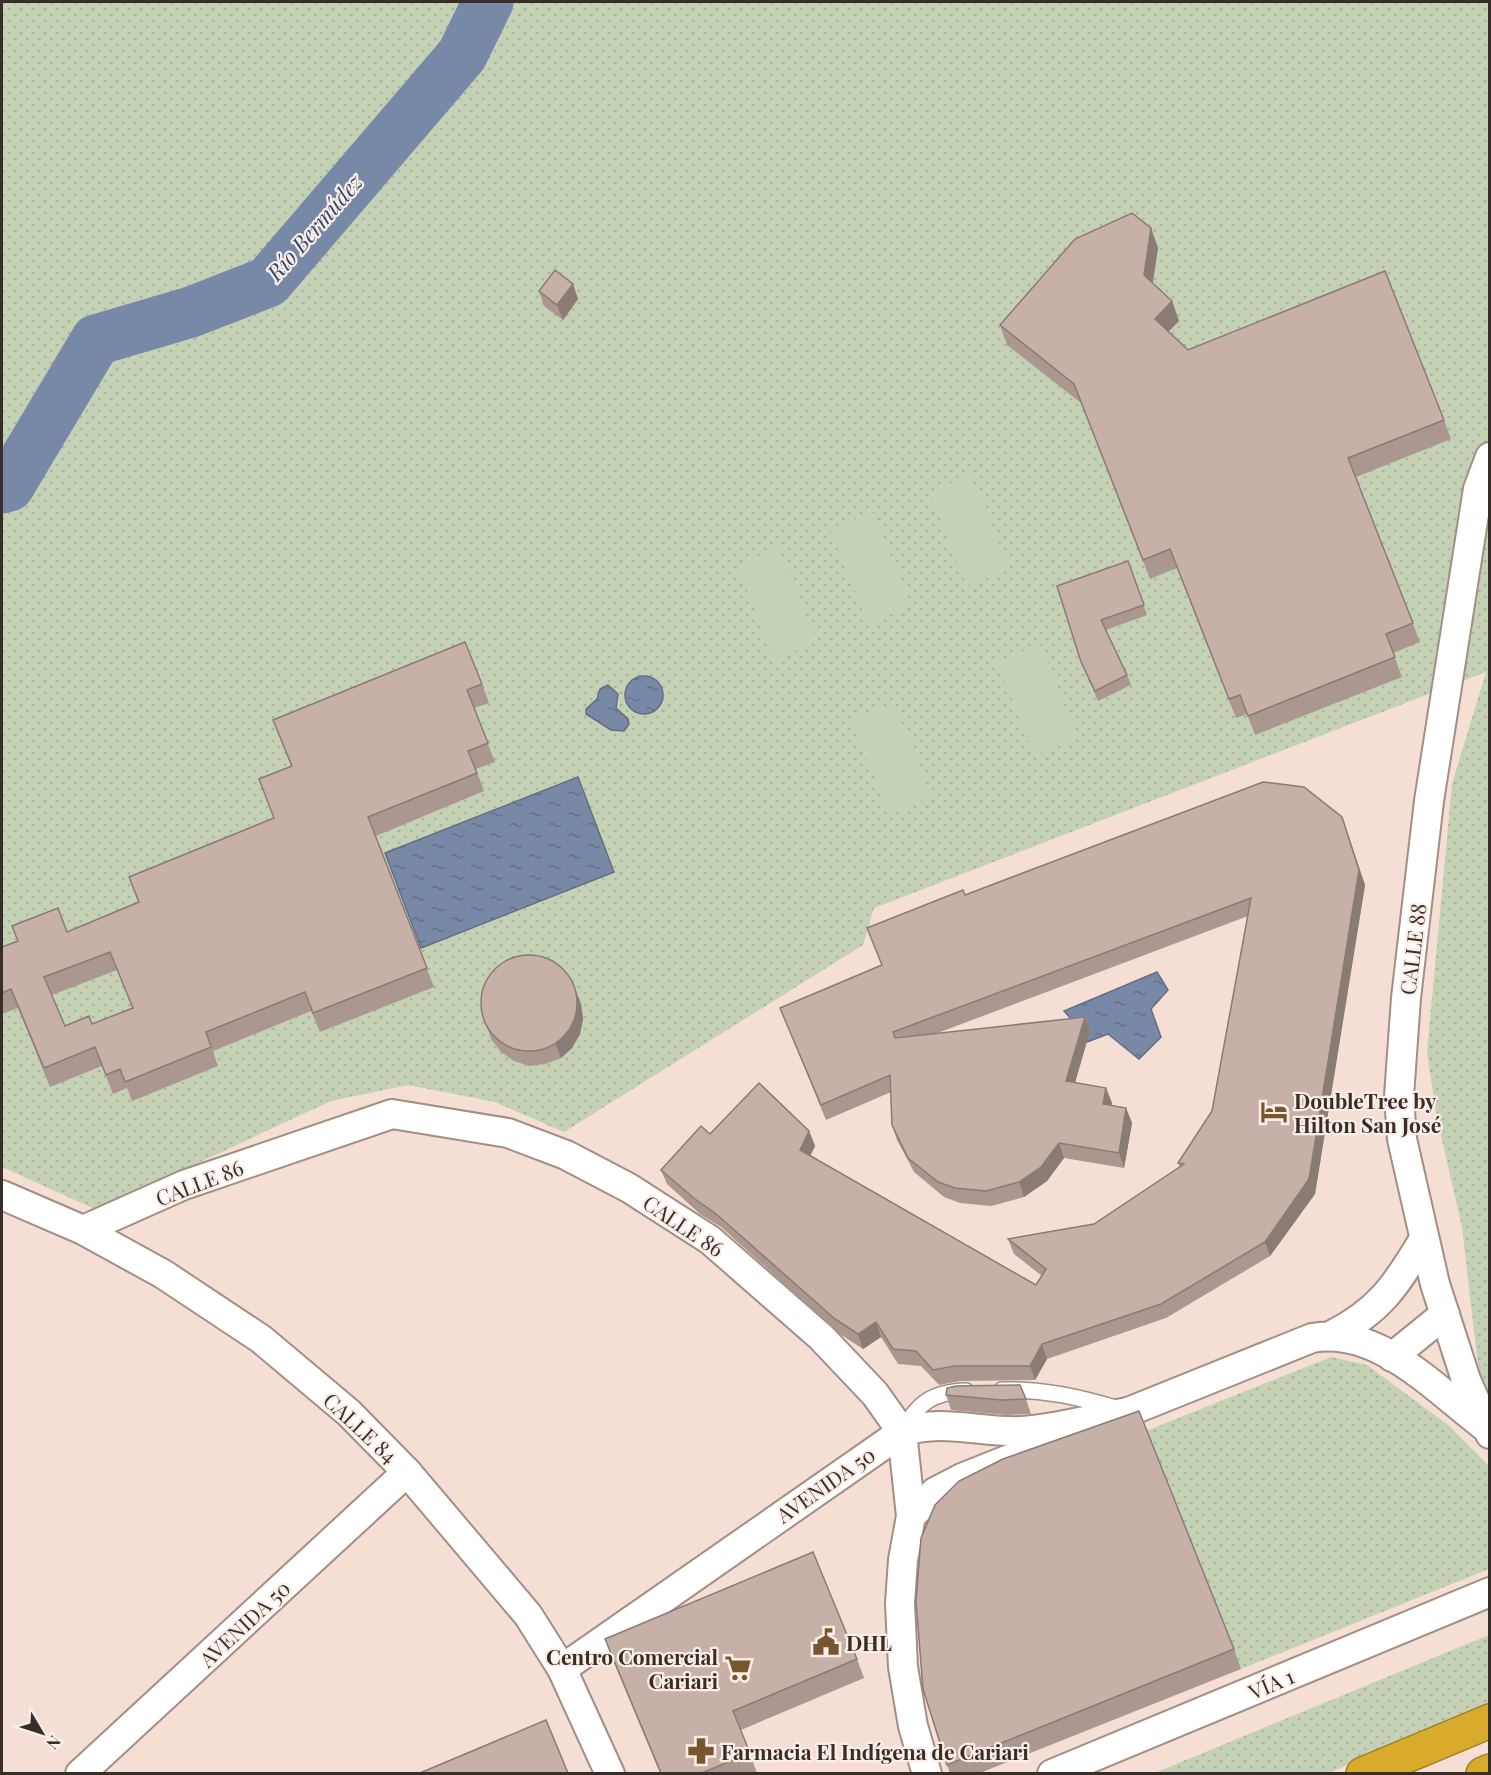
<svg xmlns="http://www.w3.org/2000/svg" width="1491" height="1775" viewBox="0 0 1491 1775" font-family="'Playfair Display',serif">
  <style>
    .grass { fill: url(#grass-dots) }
    .pitch { fill: #c4d1b5 }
    .water { fill: url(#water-ripples); stroke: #646e82; stroke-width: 1.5 }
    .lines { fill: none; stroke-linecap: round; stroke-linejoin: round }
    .river { stroke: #7889a8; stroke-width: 51 }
    .lane-casing { stroke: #a38e83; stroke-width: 18 }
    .street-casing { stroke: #a38e83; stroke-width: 32 }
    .highway-casing { stroke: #a07f2b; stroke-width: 36 }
    .lane { stroke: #fff; stroke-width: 15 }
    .street { stroke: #fff; stroke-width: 28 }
    .highway { stroke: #d8ab2c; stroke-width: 33 }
    .wall { fill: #ab9790; fill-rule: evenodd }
    .shaded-wall { fill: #8b7b75 }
    .building { fill: #c7b0a7; stroke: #8b7b75; stroke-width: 1.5; fill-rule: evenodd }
    .labels { text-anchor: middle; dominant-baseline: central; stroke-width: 4.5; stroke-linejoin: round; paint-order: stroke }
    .street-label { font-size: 21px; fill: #372e2a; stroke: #fceee7 }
    .poi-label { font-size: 21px; font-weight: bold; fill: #372e2a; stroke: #fceee7; text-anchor: start }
    .water-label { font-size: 22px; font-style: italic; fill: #304774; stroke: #fceee7 }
  </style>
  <defs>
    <pattern id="grass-dots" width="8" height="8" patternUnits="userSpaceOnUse" patternTransform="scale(1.5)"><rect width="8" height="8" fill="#c4d1b5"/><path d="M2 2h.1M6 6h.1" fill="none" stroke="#a9b49c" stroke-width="1.8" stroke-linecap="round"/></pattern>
    <pattern id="water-ripples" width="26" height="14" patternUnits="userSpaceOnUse" patternTransform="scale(1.5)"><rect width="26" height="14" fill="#7889a8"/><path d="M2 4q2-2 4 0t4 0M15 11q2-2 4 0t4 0" fill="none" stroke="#637089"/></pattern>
  </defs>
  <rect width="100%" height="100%" fill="#f5ded3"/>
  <g class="grass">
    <polygon points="2,2 1489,2 1489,1403 1478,1365 1462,1227 1437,1118 1427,1052 1452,784 1486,672 874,908 863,945 564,1132 495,1102 408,1085 331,1101 97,1210 2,1167"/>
    <polygon points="1331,1357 1367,1365 1448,1425 1487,1464 1489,1467 1489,1569 1241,1669 1146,1431"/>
    <polygon points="1489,1635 1489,1708 1328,1773 1152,1774"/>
  </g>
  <g class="pitch">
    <polygon points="971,475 1009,569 967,586 929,492"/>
    <polygon points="873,512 911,606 868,624 830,529"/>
    <polygon points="779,547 817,642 774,659 737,565"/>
    <polygon points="1040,644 1078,738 1035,756 997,662"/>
    <polygon points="894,702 932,797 889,814 851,720"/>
  </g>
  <g class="water">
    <circle cx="644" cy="695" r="19"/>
    <polygon points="608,685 618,694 616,708 628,719 629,724 624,731 611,730 586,714 586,709 597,699 600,689"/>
    <polygon points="578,777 614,872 421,948 385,853"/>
    <polygon points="1157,972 1168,990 1151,1009 1161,1037 1139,1059 1108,1034 1087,1042 1083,1032 1064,1011"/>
  </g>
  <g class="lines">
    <polyline class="river" points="2,488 9,486 96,340 191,312 268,282 462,55 488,2"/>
    <defs>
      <g id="lane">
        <path d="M1002,1390C1044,1389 1079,1397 1119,1409"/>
        <path d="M902,1431C918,1403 932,1392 966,1391"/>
      </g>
      <g id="street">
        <polyline points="1490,457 1478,489 1429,801 1406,998 1399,1096 1402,1139 1435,1284 1466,1380 1490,1434"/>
        <polyline points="2,1195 83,1230 163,1274 261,1339 349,1413 407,1472 528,1615 562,1669 610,1774"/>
        <polyline points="83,1230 184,1185 392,1114 508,1133 566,1155 629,1188 710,1240 821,1337 875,1394 902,1432 911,1516 903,1560 900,1603 903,1667 913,1726 927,1774"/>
        <path d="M1332,1335C1380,1311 1397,1284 1424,1239"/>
        <polyline points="1392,1357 1445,1314"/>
        <path d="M1128,1412L1312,1338C1378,1326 1435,1389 1484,1426"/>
        <path d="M562,1669L902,1432C942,1418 981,1433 1022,1431C1057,1429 1094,1418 1128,1412L964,1477L935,1492L911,1516"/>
        <polyline points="80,1774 407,1472"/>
        <polyline points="1052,1774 1490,1592"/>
      </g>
      <g id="highway">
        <polyline points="1363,1774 1490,1721"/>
        <polyline points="1483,1774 1490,1771"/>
      </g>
    </defs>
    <use href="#lane" class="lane-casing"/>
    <use href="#street" class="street-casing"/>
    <use href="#highway" class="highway-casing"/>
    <use href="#lane" class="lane"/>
    <use href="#street" class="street"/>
    <use href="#highway" class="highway"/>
  </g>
  <g class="wall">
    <polygon points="1158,248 1152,284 1172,301 1179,321 1169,331 1188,350 1444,420 1451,439 1356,477 1420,642 1393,653 1402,677 1255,735 1247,714 1236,718 1177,568 1150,579 1081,403 1007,345 1000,325"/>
    <polygon points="539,291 578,299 563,320 544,306"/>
    <polygon points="1128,561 1147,615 1106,630 1127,675 1131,685 1098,701 1081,662"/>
    <path d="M482,684L489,703L474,708L495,762L476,769L484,791L376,836L434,987L320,1032L311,1011L213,1051L218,1066L132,1101L127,1088L113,1094L102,1066L50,1087L18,1008L2,1014V947L67,932L138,902L129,877L274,818L291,766L273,720ZM117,970L132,1008L92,1024L65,1026L52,995Z"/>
    <polygon points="1347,832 1365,885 1315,1194 1270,1256 1166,1318 1047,1359 1035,1380 960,1381 939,1385 921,1366 898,1364 881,1337 863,1349 840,1334 721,1227 700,1214 667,1184 661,1170 710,1134 809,1131 815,1146 810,1155 1036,1285 1042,1276 1014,1254 1008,1239 1094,1224 1180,1167 1178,1163 1212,1111 1248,916 935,1034 1085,1017 1090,1031 1075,1083 1106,1088 1112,1103 1111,1105 1126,1108 1132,1123 1124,1168 1064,1158 1047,1181 1024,1197 991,1206 960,1203 944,1197 914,1172 897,1140 892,1125 891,1092 826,1120 780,1008 882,965 867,928 965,895"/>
    <polygon points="575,989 581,1004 583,1019 580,1034 572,1048 561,1058 545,1064 529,1066 514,1061 501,1052 491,1039 486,1024"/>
    <polygon points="946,1395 1026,1399 1031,1414 1007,1415 951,1410"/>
    <polygon points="605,1639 857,1659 864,1678 741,1730 757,1773 660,1773 612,1658"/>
    <polygon points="1234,1649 1241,1669 980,1773 950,1773 947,1765"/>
  </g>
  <g class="shaded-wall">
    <polygon points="1151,228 1158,248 1151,295 1144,275"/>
    <polygon points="573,284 578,299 563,320 557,305"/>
    <polygon points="1172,301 1179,321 1162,338 1155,319"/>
    <polygon points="1347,832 1365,885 1315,1194 1270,1256 1265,1242"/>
    <polygon points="575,989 581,1004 583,1019 580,1034 572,1048 561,1058 555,1043"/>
    <polygon points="1085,1017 1090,1031 1071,1096 1066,1081"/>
    <polygon points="1106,1088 1112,1103 1109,1119 1103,1104"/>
    <polygon points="1126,1108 1132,1123 1124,1168 1119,1153"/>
    <polygon points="809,1131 815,1146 806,1165 800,1150"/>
    <polygon points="1059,1143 1064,1158 1047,1181 1024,1197 1019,1182"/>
    <polygon points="876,1322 881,1337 863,1349 858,1334"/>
    <polygon points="1042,1344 1047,1359 1035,1380 1030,1366"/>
  </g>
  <g class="building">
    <polygon points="1132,213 1151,228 1144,275 1172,301 1155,319 1188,350 1385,271 1444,420 1348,458 1413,623 1386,634 1395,657 1248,716 1240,695 1229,699 1170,549 1143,560 1074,384 1000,325 1075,239"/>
    <polygon points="555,270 573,284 557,305 539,291"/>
    <polygon points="1128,561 1144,605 1101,620 1127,675 1095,691 1081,662 1057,586"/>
    <path d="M465,642L482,684L467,690L488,743L468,751L477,773L368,817L427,968L313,1013L305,992L206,1032L211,1047L125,1082L120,1069L106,1075L95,1047L44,1068L11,989L2,993V947L18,941L12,926L58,908L67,932L139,902L129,877L274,818L259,779L292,766L273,720ZM110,952L133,1008L92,1024L89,1016L65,1026L44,977Z"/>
    <polygon points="1263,782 1304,787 1342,817 1359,870 1309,1179 1265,1242 1161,1304 1042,1344 1030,1366 954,1366 933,1370 916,1351 893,1349 876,1322 858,1334 835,1319 715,1213 695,1199 661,1170 701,1126 710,1134 759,1083 809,1131 800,1150 1036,1285 1046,1269 1008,1239 1094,1224 1184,1164 1178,1163 1212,1111 1251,898 893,1032 895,1038 1085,1017 1066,1081 1106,1088 1103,1104 1126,1108 1119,1153 1059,1143 1041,1167 1019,1182 986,1191 955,1188 938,1182 908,1158 892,1125 890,1075 821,1105 780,1008 882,965 867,928 963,890 965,895"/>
    <circle cx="529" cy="1003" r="48"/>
    <polygon points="1020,1385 1026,1399 1002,1400 946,1395 947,1388 956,1386"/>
    <polygon points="1139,1411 1234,1649 947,1765 923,1689 916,1601 921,1538 935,1505 959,1481 1003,1459"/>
    <polygon points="813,1552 857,1659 733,1711 750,1753 702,1773 661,1773 605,1639"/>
    <polygon points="546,1720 568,1773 420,1773"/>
  </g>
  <defs>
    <symbol id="hotel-bare" viewBox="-9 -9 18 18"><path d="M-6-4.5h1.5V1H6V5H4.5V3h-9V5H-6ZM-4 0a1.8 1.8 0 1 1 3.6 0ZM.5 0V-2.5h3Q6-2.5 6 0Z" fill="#77562d" stroke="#fceee7" stroke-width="2.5" paint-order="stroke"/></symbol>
    <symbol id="civic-bare" viewBox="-9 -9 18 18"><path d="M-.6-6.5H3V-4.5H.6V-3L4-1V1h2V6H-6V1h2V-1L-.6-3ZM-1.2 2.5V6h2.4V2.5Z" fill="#77562d" stroke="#fceee7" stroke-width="2.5" paint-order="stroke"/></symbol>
    <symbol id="supermarket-bare" viewBox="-9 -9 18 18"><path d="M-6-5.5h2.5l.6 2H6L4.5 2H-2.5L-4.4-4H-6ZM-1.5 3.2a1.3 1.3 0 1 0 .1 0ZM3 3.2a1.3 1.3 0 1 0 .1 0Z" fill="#77562d" stroke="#fceee7" stroke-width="2.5" paint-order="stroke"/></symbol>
    <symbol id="pharmacy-bare" viewBox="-9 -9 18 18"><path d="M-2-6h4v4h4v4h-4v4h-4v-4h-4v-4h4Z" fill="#77562d" stroke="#fceee7" stroke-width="2.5" paint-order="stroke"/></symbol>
  </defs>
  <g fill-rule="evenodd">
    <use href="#hotel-bare" x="1255" y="1093" width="38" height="38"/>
    <use href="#civic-bare" x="807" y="1623" width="38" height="38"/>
    <use href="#supermarket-bare" x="719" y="1649" width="38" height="38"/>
    <use href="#pharmacy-bare" x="682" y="1732" width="38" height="38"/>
  </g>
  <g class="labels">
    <g class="street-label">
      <text transform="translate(1412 949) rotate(-83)">CALLE 88</text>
      <text transform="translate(199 1182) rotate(-21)">CALLE 86</text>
      <text transform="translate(684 1225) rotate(34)">CALLE 86</text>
      <text transform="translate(361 1427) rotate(43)">CALLE 84</text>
      <text transform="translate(825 1484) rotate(-35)">AVENIDA 50</text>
      <text transform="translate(244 1623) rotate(-43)">AVENIDA 50</text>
      <text transform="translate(1271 1683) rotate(-23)">VÍA 1</text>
    </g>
    <g class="poi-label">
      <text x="1294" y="1100">DoubleTree by<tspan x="1294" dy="24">Hilton San José</tspan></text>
      <text x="846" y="1642">DHL</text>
      <text x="718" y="1656" text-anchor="end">Centro Comercial<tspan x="718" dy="24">Cariari</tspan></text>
      <text x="721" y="1751">Farmacia El Indígena de Cariari</text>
    </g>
    <g class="water-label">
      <text transform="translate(314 227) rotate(-49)">Río Bermúdez</text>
    </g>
  </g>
  <rect width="1491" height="1775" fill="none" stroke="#372e2a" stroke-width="6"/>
  <g transform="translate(42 1733) rotate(129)" stroke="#fceee7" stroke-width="4.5" paint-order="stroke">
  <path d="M0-4.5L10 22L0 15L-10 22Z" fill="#372e2a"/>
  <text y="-9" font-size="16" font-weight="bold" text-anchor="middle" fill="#372e2a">N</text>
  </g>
</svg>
